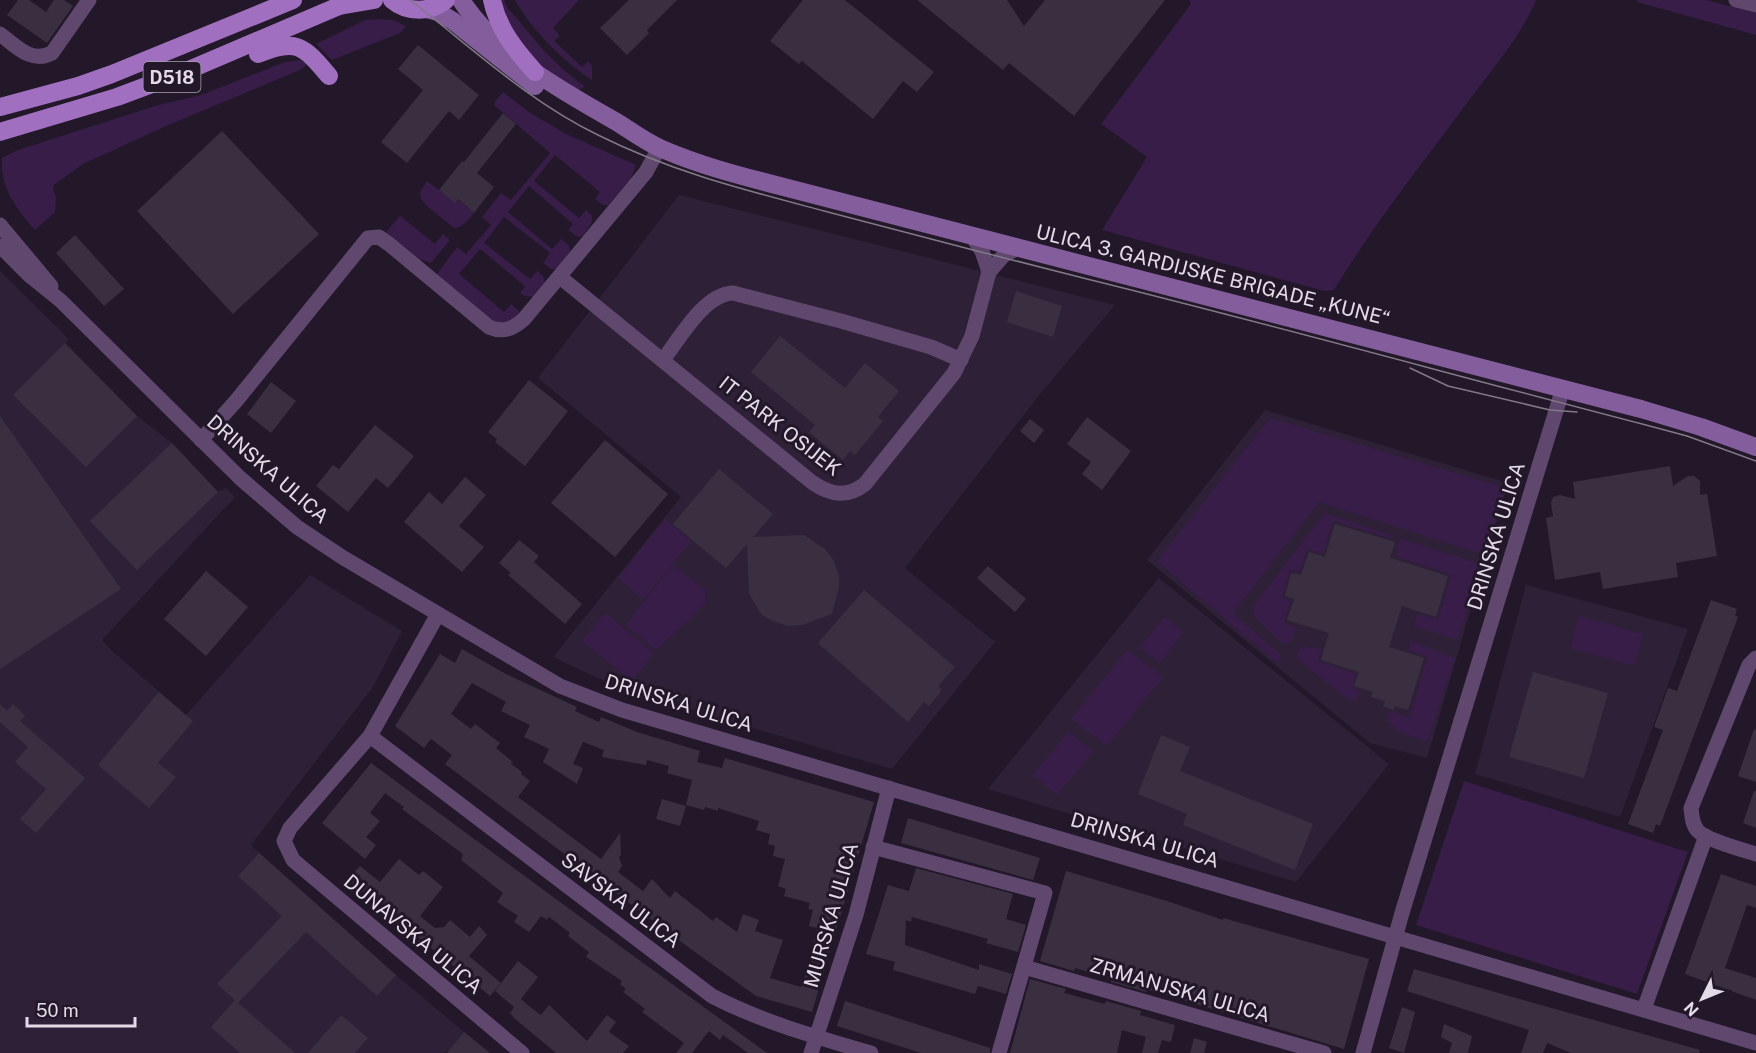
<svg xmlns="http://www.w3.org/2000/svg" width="1756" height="1053" viewBox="0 0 1756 1053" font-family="'Public Sans',sans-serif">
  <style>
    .built { fill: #2e2137 }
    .green { fill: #371d47 }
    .building { fill: #3a2f41; fill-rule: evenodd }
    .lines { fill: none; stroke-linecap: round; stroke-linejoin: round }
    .street { stroke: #5f476e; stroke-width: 15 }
    .secondary { stroke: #845e9c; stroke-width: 18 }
    .primary { stroke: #a16fc0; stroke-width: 18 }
    .tram { stroke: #827988; stroke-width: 1.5 }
    .labels { text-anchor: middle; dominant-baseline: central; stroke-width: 6; stroke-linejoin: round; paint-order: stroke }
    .shield { fill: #221829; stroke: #a9a1af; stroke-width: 1.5 }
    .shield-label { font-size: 18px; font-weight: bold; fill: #e3dce8 }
    .street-label { font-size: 20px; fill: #e3dce8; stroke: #221829 }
  </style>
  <rect width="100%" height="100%" fill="#221829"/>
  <g class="built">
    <polygon points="679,195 1115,305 1040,394 905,568 995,642 892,769 624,690 553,657 681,497 538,378"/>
    <polygon points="0,271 59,329 68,339 65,344 137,416 172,443 218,492 226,488 235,497 102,640 111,650 186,715 310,575 402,631 373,687 251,845 396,975 464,1032 450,1050 443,1053 0,1053"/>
    <polygon points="1265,410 1508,483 1427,758 1370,743 1147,560"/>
    <polygon points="1159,578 1389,764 1296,882 988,789"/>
    <polygon points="1526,585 1688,629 1620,817 1475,774"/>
  </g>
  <g class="green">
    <path d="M498,0H504L507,7C534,38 550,62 585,86L579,90L571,89L536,61L511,30Z"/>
    <path d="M515,0H579L553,28L560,36L554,41L582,67L588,61L592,66V80C562,60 533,32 515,0Z"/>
    <path d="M1189,0H1536C1520,38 1492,69 1467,103C1422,164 1374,224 1334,290L1324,291L1102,230L1147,157L1101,124L1191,4Z"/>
    <polygon points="1638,0 1706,0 1756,13 1756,35 1637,2"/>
    <polygon points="379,19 393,20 406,26 400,33 332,60 316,44 365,20"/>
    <path d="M300,60L308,63L302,69L164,127L83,164L54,185L53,190L56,197L55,212L35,230C17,210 0,188 2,158L18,150L158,105L201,95L285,62Z"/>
    <polygon points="503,92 529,112 566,134 636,165 631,178 608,205 603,205 595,199 600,192 555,155 534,181 579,218 586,210 592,216 592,222 583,236 578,237 568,230 573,224 529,186 508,212 552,249 561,239 569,245 570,251 557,269 551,269 543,263 550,253 504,217 484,243 530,279 537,271 543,276 545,282 535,297 525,296 520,293 525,286 480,249 459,274 504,312 511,304 520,312 511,323 494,323 437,274 457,247 466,254 491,225 482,217 501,193 511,200 550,153 494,105 495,101"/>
    <path d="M427,181L455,202L457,199L474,213C469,219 463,228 454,228L427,206L421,199L420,192Z"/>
    <polygon points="400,216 435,244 443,234 450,240 431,263 419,259 386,232"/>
    <polygon points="1270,418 1506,488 1484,555 1319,502 1233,613 1282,656 1277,663 1157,561"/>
    <polygon points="1325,513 1393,536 1392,539 1333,521 1323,554 1307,549 1300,572 1290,570 1282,597 1291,601 1284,623 1296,627 1293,639 1288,643 1282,643 1254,616 1254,605"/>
    <polygon points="665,519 691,541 643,600 618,578"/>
    <polygon points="1399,538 1483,565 1457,640 1414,626 1417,614 1438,619 1451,575 1396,556"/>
    <polygon points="673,565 705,590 705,604 656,650 625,625"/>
    <polygon points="605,613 654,653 632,681 582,641"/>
    <polygon points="1579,616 1643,634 1634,666 1570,648"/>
    <polygon points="1164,617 1183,632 1160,663 1140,648"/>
    <polygon points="1410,641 1455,658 1427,742 1398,731 1387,720 1389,711 1410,717 1427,657 1408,650"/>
    <polygon points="1305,646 1321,649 1318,661 1356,674 1352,688 1360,691 1357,701 1346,698 1299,660 1297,656 1300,648"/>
    <polygon points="1127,650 1163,677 1107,746 1071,719"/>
    <polygon points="1068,732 1093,752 1057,795 1033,775"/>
    <polygon points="1464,781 1688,852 1637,994 1416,925"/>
  </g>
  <g class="building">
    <polygon points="18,0 29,0 46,12 54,0 64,0 73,6 47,43 7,15"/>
    <polygon points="629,0 677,0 647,30 649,33 627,55 600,28"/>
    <polygon points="803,0 845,0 934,72 917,92 903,81 873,119 802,61 799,64 770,41"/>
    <polygon points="917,0 1007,0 1024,26 1045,0 1165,0 1074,116 1009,63 1003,70"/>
    <polygon points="418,45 479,95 459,120 449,111 407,163 381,142 423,90 398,69"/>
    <polygon points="503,113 516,124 477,173 494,187 474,213 458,199 455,203 439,190 462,161 464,162"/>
    <polygon points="222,131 319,234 233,314 137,211"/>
    <polygon points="75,235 124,289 104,306 56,253"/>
    <polygon points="1016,291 1062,306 1053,337 1007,322"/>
    <polygon points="780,336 845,388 865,363 899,391 878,417 883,421 855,455 850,451 843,460 809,432 815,425 751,372"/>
    <polygon points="65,343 137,416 86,467 13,395"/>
    <polygon points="529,380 568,411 525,466 495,442 497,439 488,432"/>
    <polygon points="271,382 296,401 271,433 247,414"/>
    <polygon points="0,416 121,589 0,669"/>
    <polygon points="1087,417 1131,451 1102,490 1082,474 1091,462 1067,444"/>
    <polygon points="1030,419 1044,430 1034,443 1020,431"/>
    <polygon points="375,425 414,456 388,488 376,478 348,512 316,486 333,465 339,469"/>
    <polygon points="605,440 668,494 615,557 551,503"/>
    <polygon points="172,443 218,492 137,570 90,521"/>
    <polygon points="1670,466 1673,486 1688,476 1694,476 1700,481 1700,495 1707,494 1717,556 1676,563 1678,577 1603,589 1600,572 1555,580 1546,518 1553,516 1551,503 1553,497 1560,495 1575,499 1573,482"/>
    <polygon points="719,469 773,514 753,537 804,535 825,549 834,561 839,576 839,587 832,614 802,625 788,626 773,621 762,615 749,594 747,544 726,568 673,524"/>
    <polygon points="465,477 486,495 459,526 484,547 462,572 404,522 429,492 442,504"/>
    <polygon points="1335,524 1395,542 1390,558 1448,576 1436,617 1402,606 1389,647 1424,658 1408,710 1395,706 1393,710 1383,706 1385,701 1371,697 1373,692 1354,686 1359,672 1321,660 1329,633 1287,620 1294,599 1285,596 1291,573 1301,575 1309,552 1325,557"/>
    <polygon points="519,540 539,556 534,562 582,604 565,624 508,575 511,573 499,563"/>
    <polygon points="988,566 1026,599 1015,612 977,578"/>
    <polygon points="206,571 248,607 206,656 164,619"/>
    <polygon points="864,590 955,667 938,686 942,690 929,706 924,702 908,722 818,643"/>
    <polygon points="1711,600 1737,609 1735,615 1738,617 1660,826 1656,824 1653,833 1628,824 1663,730 1654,727 1668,688 1677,691"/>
    <path d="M462,649L506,674L577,707L575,711L599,722L601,717L637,732L700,751L697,762L722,768L725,758L874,802L812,1012L756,996L673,936L445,764L452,755L431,739L424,748L395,726L440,654L455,663ZM472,683L506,702L501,711L530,725L524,737L549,749L543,762L577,784L583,768L573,764L583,742L604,750L602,757L646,765L647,760L669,766L667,773L692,780L686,805L704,810L705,807L718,811V808L759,821L756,830L770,834L768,844L775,846L773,856L785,859L778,886L786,889L784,896L810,903L808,909L813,910L809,926L817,928L811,951L814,952L808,973H806L801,987L770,978L783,940L755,931L759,920L743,914L737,932L716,917L713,921L675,891L670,898L652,879L643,891L618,872L622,866L619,857L621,855L620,833L601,859L518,797L530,781L521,774L522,772L511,764L513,762L496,748L500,743L475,724L471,729L451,714Z"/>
    <polygon points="1533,672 1608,693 1584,778 1509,757"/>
    <polygon points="159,692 193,721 158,763 176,777 149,808 98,765"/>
    <polygon points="0,704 7,711 13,704 25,716 20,721 85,778 36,833 20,819 46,789 15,762 28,747 0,722"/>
    <polygon points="1754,729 1756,730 1756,782 1738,776"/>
    <polygon points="1161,735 1190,747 1180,771 1313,824 1295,870 1183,825 1187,814 1138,794"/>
    <polygon points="371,763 624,949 767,1053 748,1053 723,1035 720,1040 709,1031 692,1053 676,1053 684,1043 642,1012 645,1009 623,992 626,989 620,984 622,981 586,957 589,952 568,936 570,933 549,917 547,920 541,916 529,932 514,922 518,916 497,902 503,893 461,860 463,854 402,809 404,807 385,793 370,813 380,821 366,837 376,845 365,859 322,823"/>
    <polygon points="1754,791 1756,791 1756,828 1743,823"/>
    <polygon points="662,799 686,806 680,826 656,819"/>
    <polygon points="908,818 1040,858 1033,880 901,843"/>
    <polygon points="259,853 396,975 377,996 306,932 238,1003 217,984 282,916 238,876"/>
    <polygon points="399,859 419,875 423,871 443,887 420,916 435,928 444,927 450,920 470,937 479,926 487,935 469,956 501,983 490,996 348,880 360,866 380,882"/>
    <polygon points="916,868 1013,894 1006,919 1026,925 1018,952 986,943 988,939 912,917 911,922 906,920 905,945 979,970 979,964 1012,974 1006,994 978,986 975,994 893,970 895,962 866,954 888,885 909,891"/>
    <polygon points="1066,871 1170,902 1223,920 1223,918 1369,959 1344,1049 1146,989 1146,992 1111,982 1112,979 1075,968 1074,971 1040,961"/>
    <polygon points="1721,874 1756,886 1756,908 1747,905 1725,968 1756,978 1756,1000 1685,974"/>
    <polygon points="518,961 538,977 521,999 529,1006 541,1015 549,1005 587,1041 607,1015 616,1022 609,1032 629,1046 623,1053 556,1053 514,1018 510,1013 514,1007 495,991"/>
    <polygon points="1414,969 1700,1050 1699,1053 1571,1053 1547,1043 1543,1053 1521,1053 1529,1030 1407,991"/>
    <polygon points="1030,979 1066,989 1064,993 1105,1004 1106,1001 1141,1011 1140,1015 1175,1025 1171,1042 1162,1040 1158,1053 1142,1053 1146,1037 1122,1030 1117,1053 1010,1053"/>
    <polygon points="235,1000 295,1053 240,1053 211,1027"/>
    <polygon points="845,1001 990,1048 990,1053 921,1053 837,1026"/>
    <polygon points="1402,1007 1415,1012 1404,1053 1389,1048"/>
    <polygon points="341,1015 368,1038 355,1053 308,1053"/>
    <polygon points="1444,1024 1472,1036 1468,1053 1449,1053 1452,1043 1441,1037"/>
    <polygon points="464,1032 490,1053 447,1053"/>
    <polygon points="1194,1038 1207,1042 1204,1053 1190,1053"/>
  </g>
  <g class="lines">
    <g class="street">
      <polyline points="1736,0 1756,5"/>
      <path d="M0,34C16,46 31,64 52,53L89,0"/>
      <polyline points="0,225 51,286"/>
      <polyline points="972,236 982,251 989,272"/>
      <polyline points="0,246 29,275 61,301 240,478 297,527 342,557 560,686 622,710 1756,1043"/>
      <path d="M560,277L813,483C831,495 847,498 865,484L954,373L972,336L989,272L1004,255L1018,248"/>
      <path d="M663,360C680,338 704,294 733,293L841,321L931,347L961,360"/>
      <path d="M201,440L236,401L368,238L379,237L389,244L489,327C503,333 513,329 524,319L636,184L646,172L659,148"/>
      <polyline points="438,614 370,736 290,828 284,841 293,860 522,1053"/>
      <path d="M1756,658L1749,665L1691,808C1692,816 1692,825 1698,831C1706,840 1743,850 1756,854"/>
      <path d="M370,736L712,996C762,1022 816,1037 871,1053"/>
      <polyline points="873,847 1045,893 999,1053"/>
      <polyline points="1024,967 1324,1053"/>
      <polyline points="1644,1009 1706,836"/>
      <polyline points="811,1053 856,915 889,788"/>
      <polyline points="1363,1053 1402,913 1563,388"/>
    </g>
    <g class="secondary">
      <path d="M461,0C496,54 560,90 615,121C630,130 645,142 662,149C699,165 737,175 776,185L1641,409L1701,427L1756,447"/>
      <polyline points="427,9 438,12 453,21 535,86"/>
    </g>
    <g class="primary">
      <path d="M392,0C407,13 431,13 446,0"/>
      <path d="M492,0C498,29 516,51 535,72"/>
      <polyline points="339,6 374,0"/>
      <path d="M258,54C296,38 303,45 329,76"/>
      <polyline points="0,107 78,86 112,74 293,0"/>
      <polyline points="0,132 117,97 184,72 339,6 348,0"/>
    </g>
    <g class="tram">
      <path d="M410,0C471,47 528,101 598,135C672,172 745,190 824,211C912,234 999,257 1087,279C1274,325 1460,377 1646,425L1687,436L1756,461"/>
      <polyline points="1410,368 1448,386 1550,410 1577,412"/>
    </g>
  </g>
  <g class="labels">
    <rect class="shield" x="143.5" y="62" width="57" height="30" rx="4.5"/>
    <g class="shield-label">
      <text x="172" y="77">D518</text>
    </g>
    <g class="street-label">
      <text transform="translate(1213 275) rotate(14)">ULICA 3. GARDIJSKE BRIGADE „KUNE“</text>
      <text transform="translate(780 426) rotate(38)">IT PARK OSIJEK</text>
      <text transform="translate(268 469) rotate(41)">DRINSKA ULICA</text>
      <text transform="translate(1496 536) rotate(-73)">DRINSKA ULICA</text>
      <text transform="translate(679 703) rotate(17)">DRINSKA ULICA</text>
      <text transform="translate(1145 840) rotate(16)">DRINSKA ULICA</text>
      <text transform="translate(621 900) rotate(37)">SAVSKA ULICA</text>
      <text transform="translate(831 915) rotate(-74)">MURSKA ULICA</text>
      <text transform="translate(413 934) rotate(40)">DUNAVSKA ULICA</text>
      <text transform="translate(1180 990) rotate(16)">ZRMANJSKA ULICA</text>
    </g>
  </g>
  <g transform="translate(1702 999) rotate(227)" stroke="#221829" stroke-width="4.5" paint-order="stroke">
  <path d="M0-4.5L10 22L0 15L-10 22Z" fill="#e3dce8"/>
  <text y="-9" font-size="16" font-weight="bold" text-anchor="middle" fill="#e3dce8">N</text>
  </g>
  <path d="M27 1017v9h108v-9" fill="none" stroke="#e3dce8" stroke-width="3"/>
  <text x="36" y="1017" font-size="18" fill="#e3dce8" stroke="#221829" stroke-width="4.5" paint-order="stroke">50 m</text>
</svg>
